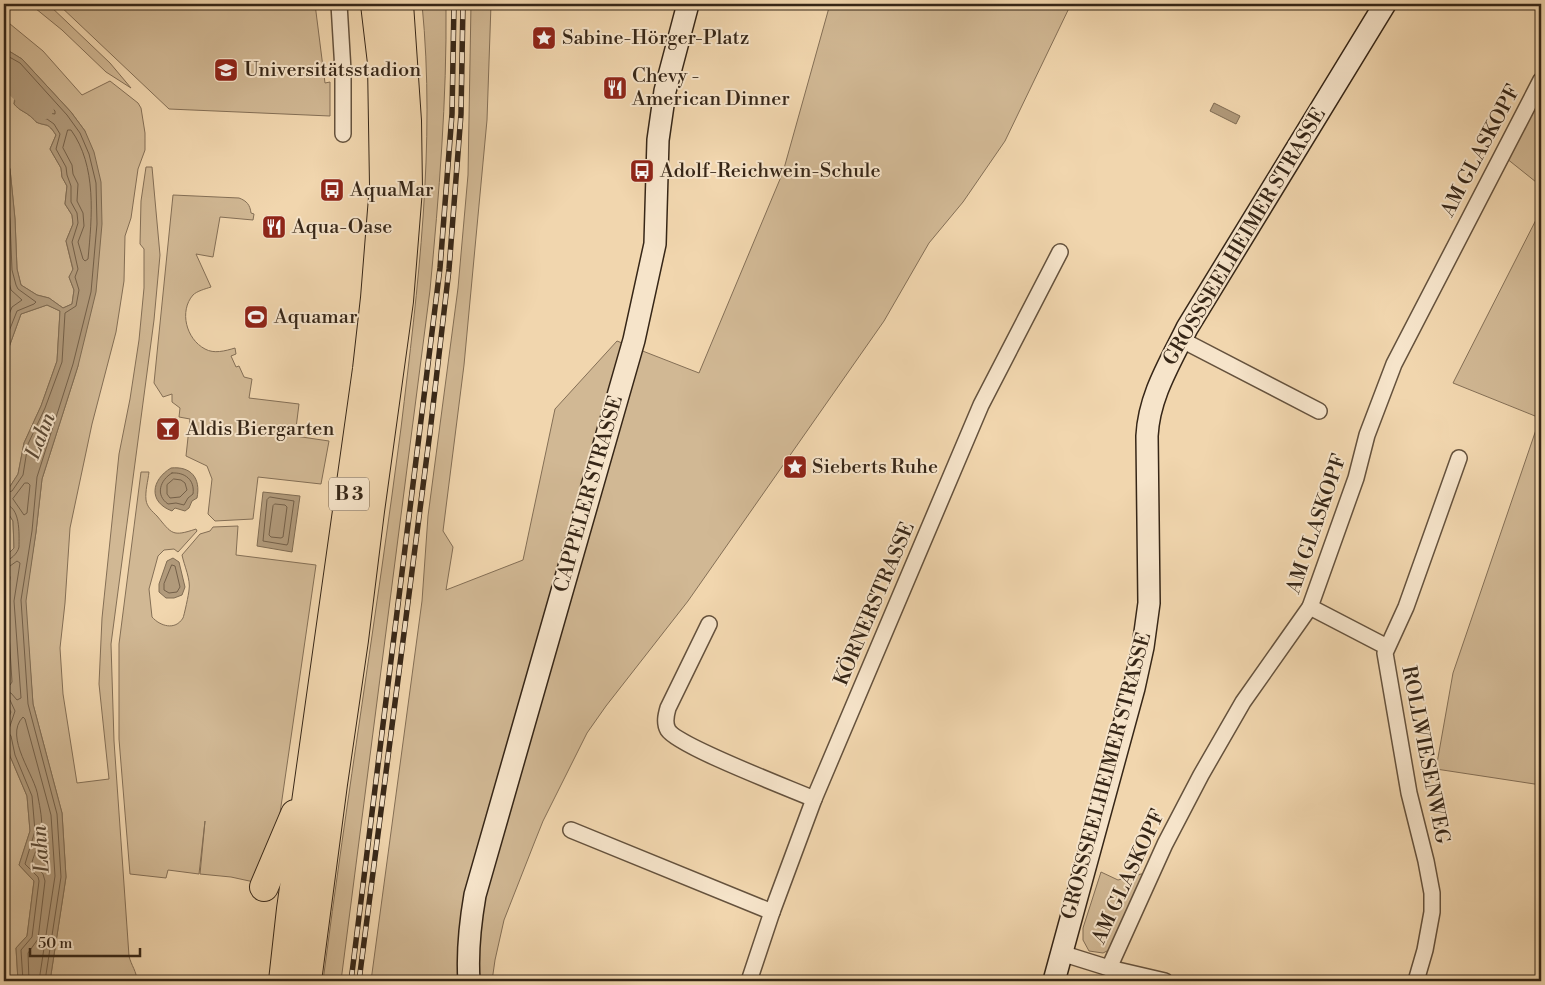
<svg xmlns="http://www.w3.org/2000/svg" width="1545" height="985" viewBox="0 0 1545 985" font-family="'Libre Bodoni',serif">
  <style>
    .green { fill: #d1b894; stroke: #846f56 }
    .water { fill: #b19a7b; stroke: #806c53 }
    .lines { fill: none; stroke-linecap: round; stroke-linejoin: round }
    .shore { stroke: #746049; stroke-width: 1 }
    .river { stroke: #b19a7b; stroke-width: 26 }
    .street-casing { stroke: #65523d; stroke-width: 18 }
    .secondary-casing { stroke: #362617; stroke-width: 24 }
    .highway-casing { stroke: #362617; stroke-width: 30 }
    .street { stroke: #f6e4ca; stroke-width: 15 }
    .secondary { stroke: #f6e4ca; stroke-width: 21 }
    .highway { stroke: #f1d6ae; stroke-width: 28 }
    .rail-casing { stroke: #362617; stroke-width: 5.5 }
    .rail { stroke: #f6e4ca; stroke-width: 4; stroke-dasharray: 11; stroke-linecap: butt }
    .labels { text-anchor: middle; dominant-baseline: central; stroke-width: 4; stroke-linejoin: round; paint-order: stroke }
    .shield { fill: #f6e4ca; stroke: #705f4d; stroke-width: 1 }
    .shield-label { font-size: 19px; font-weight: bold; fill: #362617 }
    .poi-label { font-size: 20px; fill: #362617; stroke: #f6e4ca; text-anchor: start }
    .street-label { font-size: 20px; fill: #362617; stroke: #f6e4ca }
    .water-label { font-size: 21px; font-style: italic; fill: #5b4935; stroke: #f6e4ca }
  </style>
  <rect width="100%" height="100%" fill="#f1d6ae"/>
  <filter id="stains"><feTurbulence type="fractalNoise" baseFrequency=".004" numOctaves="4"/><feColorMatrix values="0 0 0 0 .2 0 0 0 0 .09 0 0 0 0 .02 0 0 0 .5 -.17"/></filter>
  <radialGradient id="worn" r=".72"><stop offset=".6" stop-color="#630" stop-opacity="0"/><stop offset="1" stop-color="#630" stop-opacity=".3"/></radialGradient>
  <g class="green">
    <polygon points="30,4 48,4 110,63 131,88 106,72 62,30"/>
    <polygon points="58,4 315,4 325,83 330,82 330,116 169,109"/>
    <path d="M422,4H446C447,100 439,194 430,290L341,981H323C347,796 377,612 401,428C418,287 436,145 422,4Z"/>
    <polygon points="471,4 491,4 487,120 464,365 443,531 453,547 446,590 523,560 555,409 617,341 699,373 783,172 830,4 1071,4 1005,141 963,202 929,243 884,321 688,601 606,706 587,733 543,821 535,841 504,920 495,960 492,981 371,981 422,601 428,516 458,288 468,175"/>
    <path d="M4,19L43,51L82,95L110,81L138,103L141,108L145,133V150L138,169L131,218L125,236L124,281L116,332L92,424L70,528L65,603L60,648L63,694L77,783L109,779L99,684L102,618L119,454L130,399L139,340L144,288V249L140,244L141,201L146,167H152L160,255L154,320L111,644L114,741L129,956C131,965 137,972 137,981H50L66,877L62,813L33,704L25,601L36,532L42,479L78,366L85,131L71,112L22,59L4,48Z"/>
    <path d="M4,73C22,80 15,89 14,104C20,111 24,111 30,116C31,116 35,121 36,122C48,127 47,122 56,135L50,149L61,168L62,177L67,186L65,204L72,215L73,224L66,241L73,270L69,277L74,290L72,304L63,308L49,298L37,295L21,285L17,269L15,219L10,169L4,158Z"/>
    <polygon points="1541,93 1541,186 1506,158"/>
    <path d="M173,195L239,198C247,201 250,205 251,213L254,214L253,220L220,217L213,257L196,254L211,287C205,289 197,291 193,295C179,311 186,339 205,349C214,354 225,351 235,348L236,354L231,356L236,367L239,366L244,377L252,379L249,398L299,404L295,436L329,441L321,484L258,477L253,519L215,521L208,514L212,479L207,466L186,456L190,419L179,417L180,408L172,402V394L163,397L154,383Z"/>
    <polygon points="1541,210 1541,785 1436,769 1453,673 1540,418 1453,383"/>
    <polygon points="47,305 60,311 57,361 41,406 24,443 18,474 9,488 4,486 4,361 21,314"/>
    <path d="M141,472H149C148,481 145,491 146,500C147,507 152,511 157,516C172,534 172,537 196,529L197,531L178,552L174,549L164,550L158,556L149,589L152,617C160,626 175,631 183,618C184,616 189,593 189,590C191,580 184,565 182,555L200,534L210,531L213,527L238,526L236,555L316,565L278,827L254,882L231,877L200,874L205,821L199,874L168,870L166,878L130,874L119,739V644Z"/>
    <polygon points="4,507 13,521 14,548 4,558"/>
    <polygon points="4,699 11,712 4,729 10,756 27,796 30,831 19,865 34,881 27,936 16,948 18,981 4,981"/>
    <polygon points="1101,872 1118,880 1145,873 1109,950 1103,953 1089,951 1083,940 1083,928"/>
  </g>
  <g class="water">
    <path d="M4,48L22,59L71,112L85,131L94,152L101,182L102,224L96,292L78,366L42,479L36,532L26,601L33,704L62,813L66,877L50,981H18L16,948L27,936L34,881L19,865L30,831L27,796L10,756L4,729L11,712L4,699V558L14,548L13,521L4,507V486L9,488L18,474L24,443L41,406L57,361L60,311L47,305L21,314L4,361V158L10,169L15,219L17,269L21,285L37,295L49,298L63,308L72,304L74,290L69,277L73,269L66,241L73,224L72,215L65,204L67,186L62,177L61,168L50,149L56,135C47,121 47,127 36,122C36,121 30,116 30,116C24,111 20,111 14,104L18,89L10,76L4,73Z"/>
    <polygon points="1214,103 1240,116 1236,124 1210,111"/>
    <path d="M171,468C191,466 201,478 197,498L192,501L189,508L185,511L175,508L172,511C148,502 151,480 171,468Z"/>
    <polygon points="263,492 300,496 292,552 257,546"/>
    <polygon points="173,558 179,562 185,587 182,595 174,598 166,598 159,592 159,584 167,561"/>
  </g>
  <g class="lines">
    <g class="shore">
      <polyline points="4,54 20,63 67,115 80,133 89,154 96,183 97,224 91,292 73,364 37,477 32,531 21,600 28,704 57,814 61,877 45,981"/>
      <path d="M4,69C13,70 23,79 23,89C22,93 20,97 19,102L23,107L31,110L38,117L47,119L54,124L60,134L56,149L66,167L67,175L71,186V202L77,213L78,223L72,242L78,269L75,277L79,290L76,306L65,313L62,362L45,408L28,444L23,475L12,491L9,492L4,491"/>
      <path d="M30,87H33L55,111V114C43,113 37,106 26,101V98Z"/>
      <path d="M68,130H71C97,166 92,217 88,259L85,261L83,259L78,242L84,226L83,213L77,201L78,184L73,174L72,165L63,148Z"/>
      <polyline points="4,168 10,220 12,270 16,285 18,289 36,302 34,304 17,311 4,344"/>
      <polyline points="4,220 6,272 11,290 22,300 12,307 4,327"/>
      <path d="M172,473C185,472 195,480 193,494L188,498L184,505L176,503L168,504C155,495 160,480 172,473Z"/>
      <polygon points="174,479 181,480 185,483 187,490 180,497 170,498 167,494 167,485"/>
      <polygon points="25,483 28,483 30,485 27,513 24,515 13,499"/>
      <polygon points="270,497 294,501 288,543 287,545 263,541 267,500"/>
      <path d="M4,504C21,506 19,534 19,547C18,553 10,561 4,561"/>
      <polygon points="275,504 285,505 287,507 283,537 281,538 271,537 269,535 273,506"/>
      <polygon points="172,565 175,566 180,587 177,592 169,593 164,590 164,584"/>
      <polyline points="4,567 10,566 17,561 20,563 14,601 21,698 17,700 11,693 4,692"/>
      <polyline points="4,575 9,575 10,577 7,601 12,682 10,685 4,684"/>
      <polyline points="4,698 10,700 15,711 8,732 11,736 15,755 32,796 35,831 25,864 38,877 39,881 32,937 21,950 23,981"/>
      <path d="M29,981L28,953L38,939L45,881L43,874L32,862C35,852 40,842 41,832C43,821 40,808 38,797C36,776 3,737 23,717L25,719L51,815L55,876L39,981"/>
    </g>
    <polyline class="river" points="4,72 41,107"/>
    <defs>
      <g id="street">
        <polyline points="339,4 343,71 343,134"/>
        <polyline points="1182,340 1319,411"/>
        <polyline points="1310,607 1387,647"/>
        <path d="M709,624L668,708C666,715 664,723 668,730C678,746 791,789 814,799"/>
        <polyline points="571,830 772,912"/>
        <polyline points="1061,953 1109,968 1165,981"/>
        <polyline points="1109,968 1165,844 1201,775 1243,702 1310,607 1356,478 1367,435 1394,364 1541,80"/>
        <polyline points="749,981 772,912 814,799 981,405 1060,252"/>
        <polyline points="1416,981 1425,950 1432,912 1432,893 1426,861 1409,793 1385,653 1406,607 1459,458"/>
      </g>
      <g id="secondary">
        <path d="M469,981C467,952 470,924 475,895L634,340L655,244L658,140L665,91L688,4"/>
        <path d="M1054,981L1134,688L1143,647L1149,603L1147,436C1149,396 1170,363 1187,328L1385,4"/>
      </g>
      <g id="highway">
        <polyline points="264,887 295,814"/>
        <polyline points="283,981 291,909 367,369 375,298 384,185 382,63 375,4"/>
        <polyline points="307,981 333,784 354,640 370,511 399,301 408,189 407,121 399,4"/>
      </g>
    </defs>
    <use href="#street" class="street-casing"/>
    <use href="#secondary" class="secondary-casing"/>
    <use href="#highway" class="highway-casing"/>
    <use href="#street" class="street"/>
    <use href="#secondary" class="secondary"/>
    <use href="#highway" class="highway"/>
    <defs>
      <g id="rail">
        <polyline points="351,981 440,268 452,114 454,4"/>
        <polyline points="359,981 430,432 449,269 461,114 463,4"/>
      </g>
    </defs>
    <use href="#rail" class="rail-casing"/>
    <use href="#rail" class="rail"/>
  </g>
  <defs>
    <symbol id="sight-square" viewBox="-11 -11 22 22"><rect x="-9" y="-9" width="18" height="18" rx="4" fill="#8f2418" stroke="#f6e4ca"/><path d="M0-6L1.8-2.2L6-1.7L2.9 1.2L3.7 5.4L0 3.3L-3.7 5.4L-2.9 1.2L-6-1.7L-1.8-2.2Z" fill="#fff"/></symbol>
    <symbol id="university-square" viewBox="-11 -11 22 22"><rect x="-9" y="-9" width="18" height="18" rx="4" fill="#8f2418" stroke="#f6e4ca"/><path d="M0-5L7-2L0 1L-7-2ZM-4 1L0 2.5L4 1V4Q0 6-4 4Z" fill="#fff"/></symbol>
    <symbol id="restaurant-square" viewBox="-11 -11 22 22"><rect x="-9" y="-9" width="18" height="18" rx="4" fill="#8f2418" stroke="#f6e4ca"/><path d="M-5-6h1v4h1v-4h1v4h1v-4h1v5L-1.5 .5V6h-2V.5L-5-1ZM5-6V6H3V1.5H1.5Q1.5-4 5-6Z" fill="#fff"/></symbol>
    <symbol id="bus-square" viewBox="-11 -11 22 22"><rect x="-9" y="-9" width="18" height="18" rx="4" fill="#8f2418" stroke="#f6e4ca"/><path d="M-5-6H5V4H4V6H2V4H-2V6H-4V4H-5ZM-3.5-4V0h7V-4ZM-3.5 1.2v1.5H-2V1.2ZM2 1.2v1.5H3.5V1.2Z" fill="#fff"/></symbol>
    <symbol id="stadium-square" viewBox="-11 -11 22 22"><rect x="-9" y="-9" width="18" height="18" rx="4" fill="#8f2418" stroke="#f6e4ca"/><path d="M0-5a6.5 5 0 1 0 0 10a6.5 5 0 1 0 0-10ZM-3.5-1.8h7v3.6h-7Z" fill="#fff"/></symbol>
    <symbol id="bar-square" viewBox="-11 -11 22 22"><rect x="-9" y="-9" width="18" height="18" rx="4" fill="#8f2418" stroke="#f6e4ca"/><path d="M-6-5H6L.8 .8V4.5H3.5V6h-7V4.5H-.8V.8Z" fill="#fff"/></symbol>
  </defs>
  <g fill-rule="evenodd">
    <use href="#sight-square" x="530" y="24" width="28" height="28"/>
    <use href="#university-square" x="212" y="56" width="28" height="28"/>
    <use href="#restaurant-square" x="601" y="74" width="28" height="28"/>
    <use href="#bus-square" x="628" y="157" width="28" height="28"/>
    <use href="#bus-square" x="318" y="176" width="28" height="28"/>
    <use href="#restaurant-square" x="260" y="213" width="28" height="28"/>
    <use href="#stadium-square" x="242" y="303" width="28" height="28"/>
    <use href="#bar-square" x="154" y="415" width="28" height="28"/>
    <use href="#sight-square" x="781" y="453" width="28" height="28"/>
  </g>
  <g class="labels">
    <rect class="shield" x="329" y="477.5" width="40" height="33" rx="4"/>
    <g class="shield-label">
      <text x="349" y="494">B 3</text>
    </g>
    <g class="poi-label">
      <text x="562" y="38">Sabine-Hörger-Platz</text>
      <text x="244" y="70">Universitätsstadion</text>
      <text x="632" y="76">Chevy -<tspan x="632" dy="23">American Dinner</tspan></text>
      <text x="660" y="171">Adolf-Reichwein-Schule</text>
      <text x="350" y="190">AquaMar</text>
      <text x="292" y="227">Aqua-Oase</text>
      <text x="274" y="317">Aquamar</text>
      <text x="186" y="429">Aldis Biergarten</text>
      <text x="812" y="467">Sieberts Ruhe</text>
    </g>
    <g class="street-label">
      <text transform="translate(1481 151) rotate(-62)">AM GLASKOPF</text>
      <text transform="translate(1245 237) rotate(-59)">GROSSSEELHEIMER STRASSE</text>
      <text transform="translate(589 494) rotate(-74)">CAPPELER STRASSE</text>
      <text transform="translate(1317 524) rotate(-71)">AM GLASKOPF</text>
      <text transform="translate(875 604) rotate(-67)">KÖRNERSTRASSE</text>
      <text transform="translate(1425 755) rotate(79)">ROLLWIESENWEG</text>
      <text transform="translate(1107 776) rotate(-75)">GROSSSEELHEIMER STRASSE</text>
      <text transform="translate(1129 877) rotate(-65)">AM GLASKOPF</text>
    </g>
    <g class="water-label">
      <text transform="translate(41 436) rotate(-69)">Lahn</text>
      <text transform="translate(41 849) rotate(-94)">Lahn</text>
    </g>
  </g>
  <rect width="1545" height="985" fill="none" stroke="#f1d6ae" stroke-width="20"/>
  <rect x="5" y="5" width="1535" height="975" fill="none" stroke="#362617" stroke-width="2.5"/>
  <rect x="10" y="10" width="1525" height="965" fill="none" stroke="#362617"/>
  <path d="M30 948v8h110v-8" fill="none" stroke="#362617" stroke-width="2.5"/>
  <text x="38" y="948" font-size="15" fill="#362617" stroke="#f6e4ca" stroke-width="4" paint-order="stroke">50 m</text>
  <rect width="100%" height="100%" filter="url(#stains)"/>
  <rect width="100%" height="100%" fill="url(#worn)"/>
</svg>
